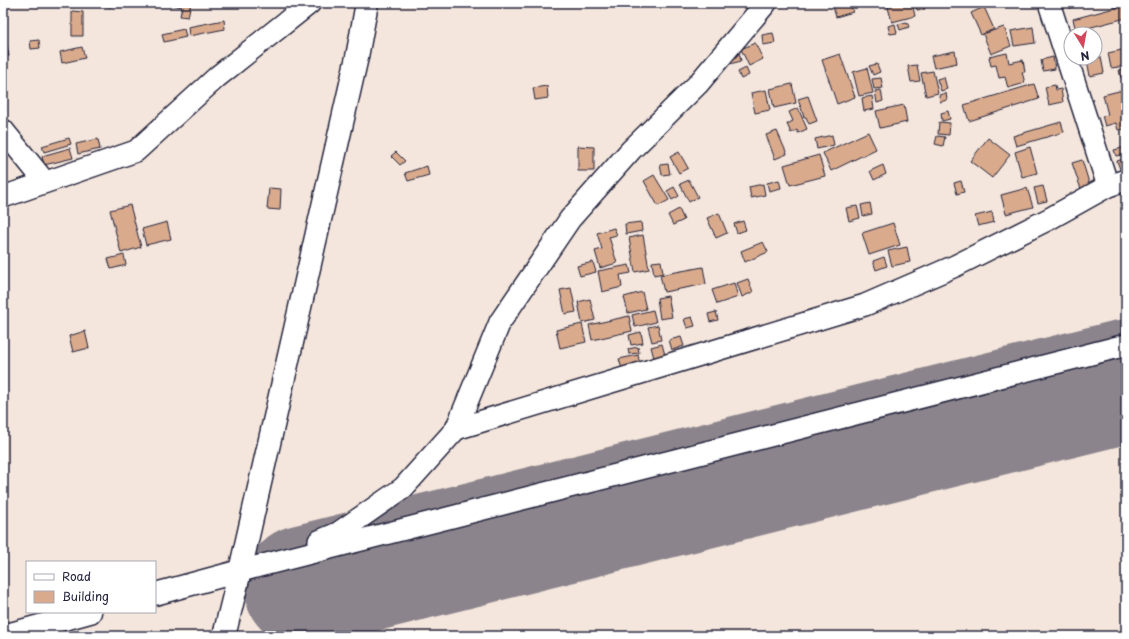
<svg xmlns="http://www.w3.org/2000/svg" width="1129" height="639" viewBox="0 0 1129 639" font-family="'Playpen Sans',sans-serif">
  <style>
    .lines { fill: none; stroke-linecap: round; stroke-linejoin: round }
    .runway { stroke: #8b848c; stroke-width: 123 }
    .building { fill: #daaa8c; stroke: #22223b }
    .street-casing { stroke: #22223b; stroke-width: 24 }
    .secondary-casing { stroke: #22223b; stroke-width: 25 }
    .street { stroke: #fff; stroke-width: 21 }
    .secondary { stroke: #fff; stroke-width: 22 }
  </style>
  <rect width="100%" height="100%" fill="#f4e6dc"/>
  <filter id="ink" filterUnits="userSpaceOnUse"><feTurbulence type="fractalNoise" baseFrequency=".025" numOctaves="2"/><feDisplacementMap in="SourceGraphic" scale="8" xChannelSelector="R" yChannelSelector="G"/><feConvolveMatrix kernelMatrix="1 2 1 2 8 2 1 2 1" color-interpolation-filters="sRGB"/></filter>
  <g filter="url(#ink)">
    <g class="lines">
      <polyline class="runway" points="305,586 1126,381"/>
    </g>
    <g class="building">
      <polygon points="88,3 112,3 111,7"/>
      <polygon points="129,3 151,3 151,7"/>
      <polygon points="173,3 191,3 188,17 180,16 182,7 172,5"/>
      <polygon points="847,3 850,3 853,12 836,17 833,7"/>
      <polygon points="890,3 912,3 915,16 892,22 887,4"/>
      <polygon points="915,3 923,3 925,9 917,10"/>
      <polygon points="1068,3 1082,3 1083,5 1069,8"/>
      <polygon points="1126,5 1126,18 1076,31 1073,19"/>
      <polygon points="984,7 994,29 981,35 971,13"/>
      <polygon points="72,11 83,12 83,36 72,36"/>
      <polygon points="224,20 225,29 189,36 188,27"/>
      <polygon points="907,22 909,27 900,30 898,24"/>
      <polygon points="895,24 897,33 890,34 888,26"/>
      <polygon points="1004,27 1011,46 991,54 983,34"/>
      <polygon points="1033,27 1035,43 1014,46 1011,31"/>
      <polygon points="3,28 9,56 3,58"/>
      <polygon points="184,29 186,37 164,42 162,34"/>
      <polygon points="773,33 775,43 763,45 762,35"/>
      <polygon points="39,40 40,48 31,49 30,41"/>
      <polygon points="755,43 763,59 749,66 741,49"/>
      <polygon points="82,47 85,58 62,63 60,52"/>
      <polygon points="1126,49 1126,66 1111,68 1108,53"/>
      <polygon points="955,51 957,63 934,68 931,56"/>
      <polygon points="739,53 741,61 730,64 728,55"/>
      <polygon points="1007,53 1009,63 1023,60 1025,72 1022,72 1025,83 1008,88 1005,77 999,78 996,65 991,66 989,57"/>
      <polygon points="840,54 855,97 837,104 822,60"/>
      <polygon points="1053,57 1055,69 1043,71 1041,60"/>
      <polygon points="1101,57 1104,73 1090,76 1087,60"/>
      <polygon points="877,64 880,72 873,75 869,66"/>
      <polygon points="917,65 920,81 911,82 908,66"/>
      <polygon points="746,68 749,75 741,79 738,72"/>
      <polygon points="867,68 873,93 859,96 853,72"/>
      <polygon points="1126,68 1126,77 1121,78 1119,70"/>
      <polygon points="933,71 938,93 926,96 921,73"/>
      <polygon points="944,77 947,89 941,91 937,79"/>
      <polygon points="881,78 883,88 874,89 872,79"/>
      <polygon points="792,84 796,103 774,108 770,89"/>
      <polygon points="1034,84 1039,99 969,121 964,105"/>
      <polygon points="1055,85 1056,90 1061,89 1063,102 1049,105 1045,87"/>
      <polygon points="547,86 548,98 535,100 533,88"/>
      <polygon points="766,90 770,110 755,113 751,93"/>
      <polygon points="881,90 883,101 877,103 875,91"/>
      <polygon points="1123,90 1125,97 1126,97 1126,119 1123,120 1125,129 1118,130 1116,123 1105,126 1102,116 1108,115 1103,95"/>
      <polygon points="946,93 947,100 940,102 939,95"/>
      <polygon points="808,96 817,121 809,124 806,117 804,117 798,99"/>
      <polygon points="872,96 874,109 864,111 862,98"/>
      <polygon points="904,105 907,122 880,128 876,111"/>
      <polygon points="798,108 807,129 798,133 797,130 791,133 787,124 793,121 789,112"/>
      <polygon points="948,111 950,119 942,121 941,113"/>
      <polygon points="939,122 950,123 949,135 938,134"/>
      <polygon points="1061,122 1064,132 1016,146 1013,136"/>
      <polygon points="777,131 787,154 775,159 766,135"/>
      <polygon points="868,132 876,149 831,171 823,153"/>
      <polygon points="832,135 834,145 817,149 815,139"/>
      <polygon points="937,136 945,137 943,146 935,144"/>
      <polygon points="69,138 71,144 44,152 42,146"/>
      <polygon points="988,138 1010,155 992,178 970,161"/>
      <polygon points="98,139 100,149 78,154 76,144"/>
      <polygon points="578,146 594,147 594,171 578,171"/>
      <polygon points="1030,147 1037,173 1022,177 1015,152"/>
      <polygon points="1126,147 1126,154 1116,156 1114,150"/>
      <polygon points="70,148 73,158 44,165 42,156"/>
      <polygon points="396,152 405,161 400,165 391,156"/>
      <polygon points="679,152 688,168 679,173 670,157"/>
      <polygon points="819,155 825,176 790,185 784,165"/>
      <polygon points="1126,158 1126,167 1120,169 1117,161"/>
      <polygon points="1082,160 1090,186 1081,189 1072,163"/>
      <polygon points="668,164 670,174 662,175 660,165"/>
      <polygon points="883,165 886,174 874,180 870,171"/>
      <polygon points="427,166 429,175 408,181 405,173"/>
      <polygon points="654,175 669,200 658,206 644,181"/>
      <polygon points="689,180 698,197 689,202 680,184"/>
      <polygon points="779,180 781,188 769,191 767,183"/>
      <polygon points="961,181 964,192 957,194 954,183"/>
      <polygon points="763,184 765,195 751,198 749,187"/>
      <polygon points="1043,186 1047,201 1038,203 1034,188"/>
      <polygon points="674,187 679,196 672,200 667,191"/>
      <polygon points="269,188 281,189 280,210 267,209"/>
      <polygon points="1027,188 1033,207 1006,214 1001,195"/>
      <polygon points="870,203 872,214 863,216 861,205"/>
      <polygon points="130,205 141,247 121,253 110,210"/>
      <polygon points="857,206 860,218 849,221 846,208"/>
      <polygon points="679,209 684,220 673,225 668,215"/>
      <polygon points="992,212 994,222 978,226 975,216"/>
      <polygon points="719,213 727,233 716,238 707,218"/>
      <polygon points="743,221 746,230 737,233 734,224"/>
      <polygon points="167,222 171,239 146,245 142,229"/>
      <polygon points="641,222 642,231 626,234 625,224"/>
      <polygon points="893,223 900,245 869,255 862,233"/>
      <polygon points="614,228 617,235 609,237 617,263 600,268 595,251 602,249 597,233"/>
      <polygon points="643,235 649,269 635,272 629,238"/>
      <polygon points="763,242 768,252 745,262 741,251"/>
      <polygon points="907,247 910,262 892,266 888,251"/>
      <polygon points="124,255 126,265 111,269 108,259"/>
      <polygon points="884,257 887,266 876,270 873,261"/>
      <polygon points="661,261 663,273 654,275 652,262"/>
      <polygon points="593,262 596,272 580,276 577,266"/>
      <polygon points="629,265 631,273 620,275 622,287 602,292 598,271"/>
      <polygon points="703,267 706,284 664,292 660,275"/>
      <polygon points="748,279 753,292 742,297 737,283"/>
      <polygon points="734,283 738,297 717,304 712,290"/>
      <polygon points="571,288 576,312 565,314 560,290"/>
      <polygon points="642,292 646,309 628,313 624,297"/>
      <polygon points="668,296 672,317 660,319 657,298"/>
      <polygon points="590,299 595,320 582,323 578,302"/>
      <polygon points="653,310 656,322 635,327 632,315"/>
      <polygon points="716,312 718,320 710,322 708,314"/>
      <polygon points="629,316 632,331 592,340 589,325"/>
      <polygon points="692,317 695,326 687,328 684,319"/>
      <polygon points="582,324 586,342 560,348 556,330"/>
      <polygon points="658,325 661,340 652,342 648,327"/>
      <polygon points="85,331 89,348 73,352 69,336"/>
      <polygon points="641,332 643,343 631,345 629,335"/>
      <polygon points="681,337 684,346 672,350 669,340"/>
      <polygon points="662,344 665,355 654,358 651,347"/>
      <polygon points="638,347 639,353 629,354 628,349"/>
      <polygon points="638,355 640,365 622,369 619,359"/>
    </g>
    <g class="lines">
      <defs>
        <g id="street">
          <polyline points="1049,3 1108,186"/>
          <polyline points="3,130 45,182"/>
          <polyline points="3,197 136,151 217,77 310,3"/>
          <polyline points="456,429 865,305 955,266 1049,219 1108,186 1126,180"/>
          <polyline points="319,541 338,533 403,488 456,429 500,322 570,219 631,150 698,84 766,3"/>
          <polyline points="240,571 1126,345"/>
        </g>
        <g id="secondary">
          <polyline points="155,594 240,571"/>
          <polyline points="3,636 90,612"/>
          <polyline points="224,636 240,571 357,57 367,3"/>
        </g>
      </defs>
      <use href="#street" class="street-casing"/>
      <use href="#secondary" class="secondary-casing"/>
      <use href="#street" class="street"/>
      <use href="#secondary" class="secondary"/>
    </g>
  </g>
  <rect width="1129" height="639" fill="none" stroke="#fff" stroke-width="16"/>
  <rect x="8" y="8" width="1113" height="623" fill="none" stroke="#22223b" stroke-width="1.5" filter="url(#ink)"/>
  <rect x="26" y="561" width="130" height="52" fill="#ffffff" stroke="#a7a7b1"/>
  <rect x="34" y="574" width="20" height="6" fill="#ffffff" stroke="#a7a7b1"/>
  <text x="62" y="581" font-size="12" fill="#22223b">Road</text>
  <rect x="34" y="591" width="20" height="12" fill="#daaa8c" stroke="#a7a7b1"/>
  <text x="62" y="601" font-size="12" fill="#22223b">Building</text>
  <g transform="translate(1083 46) rotate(169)"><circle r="19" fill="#ffffff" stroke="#a7a7b1"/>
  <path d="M0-3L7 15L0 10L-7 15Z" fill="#d1495b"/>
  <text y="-6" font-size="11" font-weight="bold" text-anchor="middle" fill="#22223b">N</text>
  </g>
</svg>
